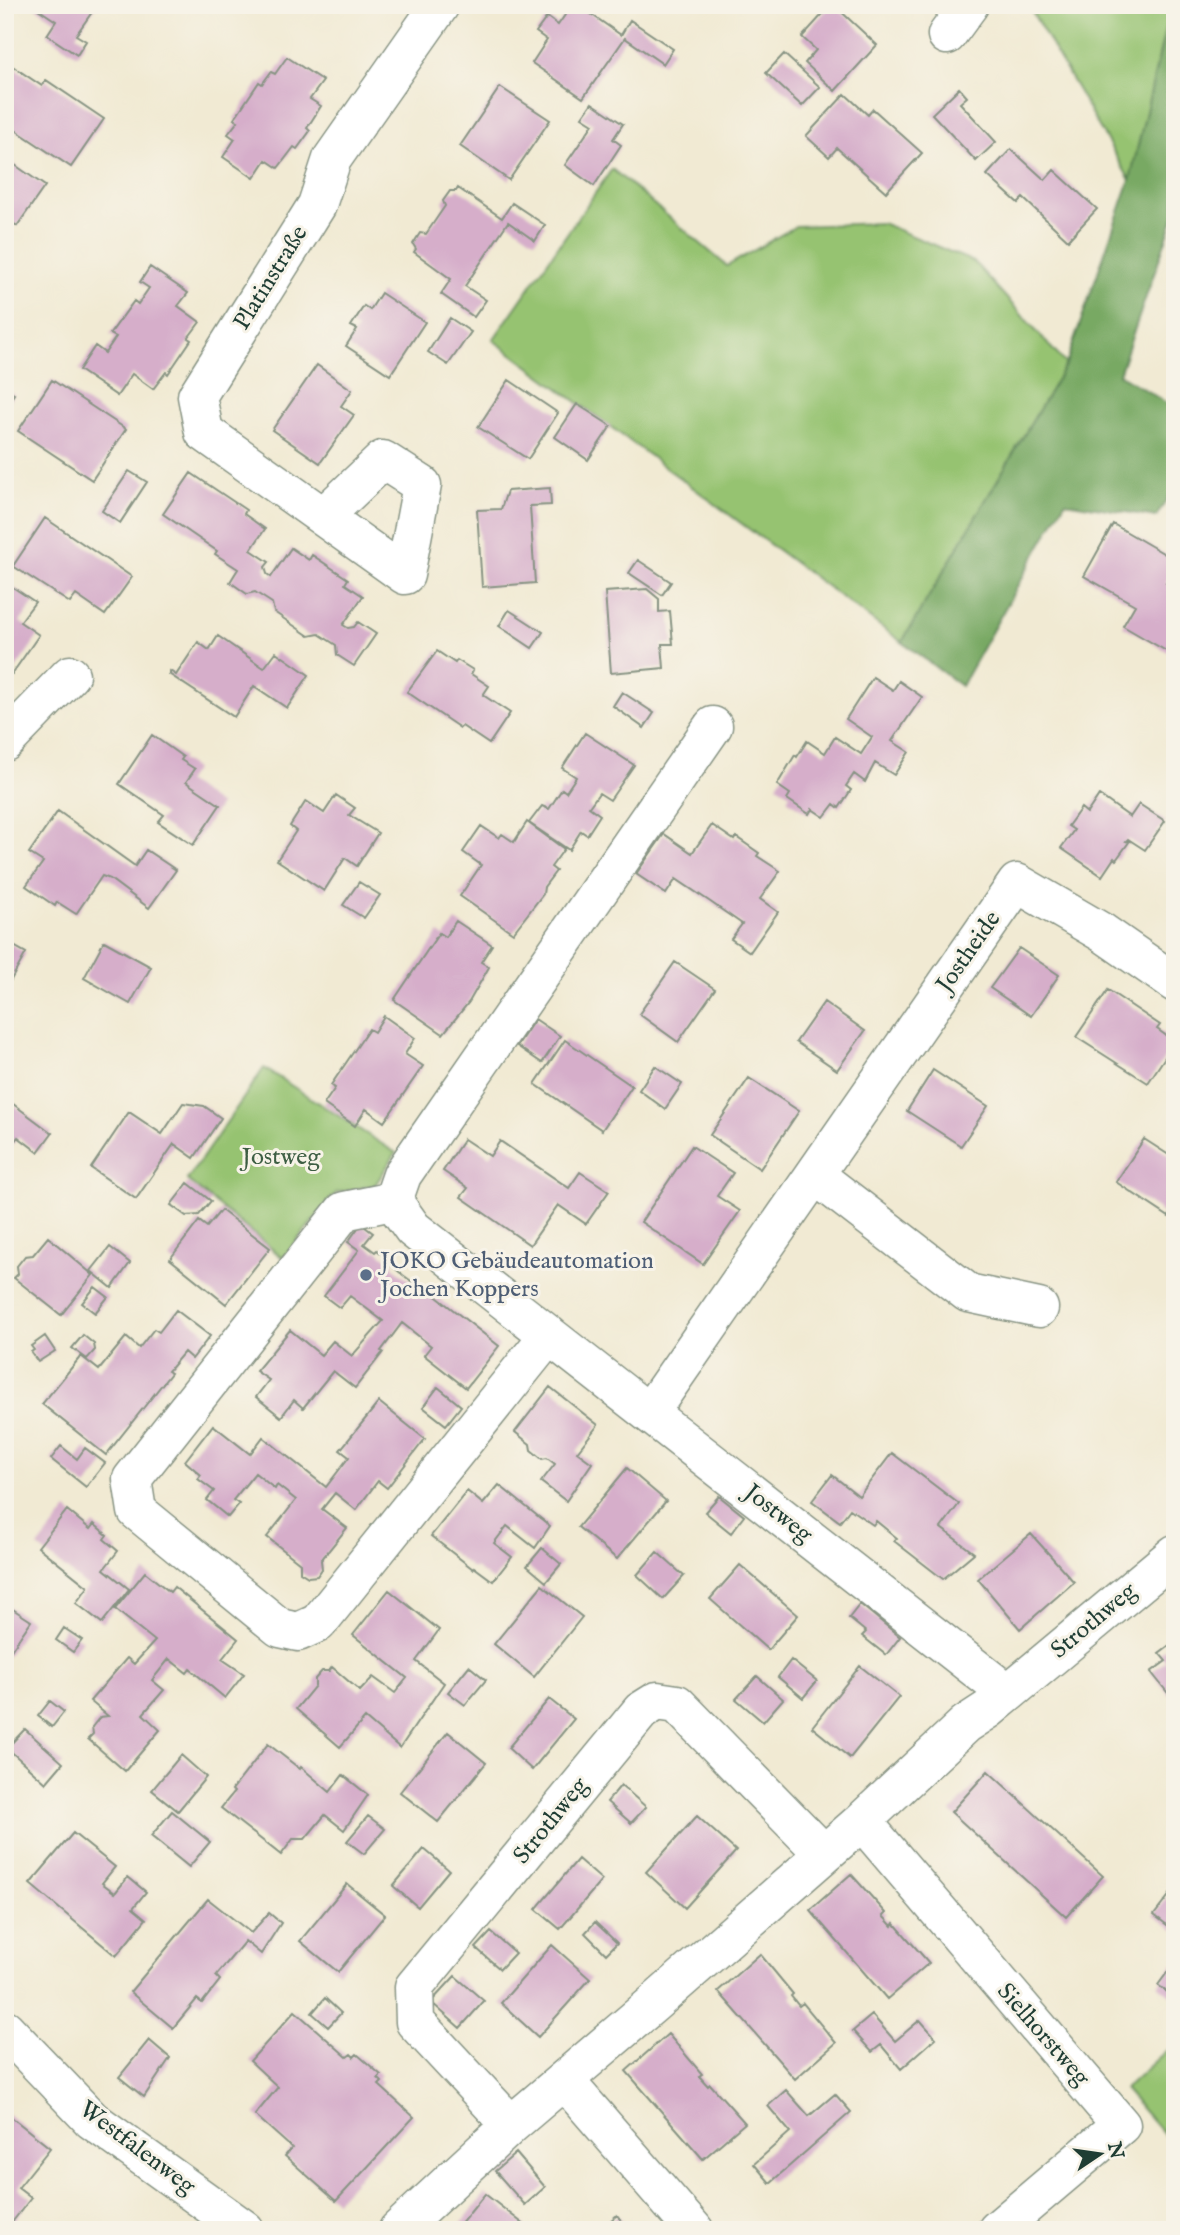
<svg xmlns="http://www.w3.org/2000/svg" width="1180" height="2235" viewBox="0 0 1180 2235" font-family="'IM FELL English',serif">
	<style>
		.green { fill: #96c371; stroke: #5a8052; stroke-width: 2 }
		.forest { fill: #78a963; stroke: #4c734c; stroke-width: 2 }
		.building { fill: #d6aeca }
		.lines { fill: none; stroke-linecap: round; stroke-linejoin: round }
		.minor-casing { stroke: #889484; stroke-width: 41 }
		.minor { stroke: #fff; stroke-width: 38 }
		.service-dot { fill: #5c6f8a; stroke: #f7f3e8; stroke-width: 2.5 }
		.labels { text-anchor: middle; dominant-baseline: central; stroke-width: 6; stroke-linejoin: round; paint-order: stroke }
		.street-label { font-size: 24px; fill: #1f3d34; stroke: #f7f3e8 }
		.park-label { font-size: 24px; fill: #3d5e43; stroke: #f7f3e8 }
		.service-label { font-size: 24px; fill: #4e5e75; stroke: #f7f3e8; text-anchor: start }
	</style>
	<rect width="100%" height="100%" fill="#f7f3e8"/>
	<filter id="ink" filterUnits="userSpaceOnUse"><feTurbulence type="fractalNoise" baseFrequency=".0143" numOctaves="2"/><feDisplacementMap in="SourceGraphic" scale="14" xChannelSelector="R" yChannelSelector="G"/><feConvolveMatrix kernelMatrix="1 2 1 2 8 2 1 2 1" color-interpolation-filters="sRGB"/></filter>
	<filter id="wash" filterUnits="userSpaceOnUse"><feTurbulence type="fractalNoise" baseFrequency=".00686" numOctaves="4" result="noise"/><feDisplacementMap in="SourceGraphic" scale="28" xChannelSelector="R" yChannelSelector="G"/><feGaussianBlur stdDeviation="1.57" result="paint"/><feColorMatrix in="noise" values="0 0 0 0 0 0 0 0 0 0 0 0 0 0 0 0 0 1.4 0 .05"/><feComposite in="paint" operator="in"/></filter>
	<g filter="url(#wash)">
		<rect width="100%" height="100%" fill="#f1ead3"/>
		<path class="green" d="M1028,5h143l-41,175z
			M612,169l115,97 69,-40 86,-3 92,39 92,102 -164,278 -409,-302z
			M264,1068l132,85 -21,32 -39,8 -53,65 -96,-78z
			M1167,2050l8,7v90l-51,-58z"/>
		<path class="forest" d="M1171,5h4v209l-56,160 56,34v79l-19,30 -91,-15 -104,184 -59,-44 164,-278 64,-184z"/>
		<g id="blocks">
			<path class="building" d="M32,5h65l-21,30 10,6 -9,14 -30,-20 9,-14z
				M572,5h6l43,30 9,-15 43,29 -10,15 -38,-26 -42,60 -51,-35 15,-23 -11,-8 11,-15 11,8z
				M831,5h3l43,40 -42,46 -30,-28 11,-13 -14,-13z
				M784,54l36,33 -18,19 -36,-33z
				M287,57l36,24 -13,18 11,7 -14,22 3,3 -13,18 -3,-2 -16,21 -12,-8 -12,18 -31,-21 12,-18 -7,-5 10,-13 -4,-2 25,-37 3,2 9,-12 4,2z
				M5,61l37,25 4,-6 58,39 -33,48 -66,-44z
				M500,87l50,33 -41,60 -49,-34z
				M959,88l8,9 -7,6 36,39 -20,19 -44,-47z
				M845,94l23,21 5,-6 49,44 -36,39 -49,-44 -8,9 -23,-21z
				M592,103l31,21 -10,15 8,6 -27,41 -29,-21 28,-41 -11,-7z
				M1011,149l34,31 9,-10 43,39 -29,31 -45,-42 -5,5 -31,-28z
				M5,158l40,28 -28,40 -12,-9z
				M458,188l44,30 10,-15 33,22 -10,16 -27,-19 -43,64 21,14 -12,17 -33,-23 10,-15 -37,-27 2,-3 -3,-5 7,-11 6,1 19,-28 -2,-5 7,-10h6z
				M150,267l38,26 -10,13 22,16 -12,16 3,2 -23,34 -2,-2 -13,17 -21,-15 -15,22 -38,-26 16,-24 10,7 11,-16 -6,-3 24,-33 4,3 11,-16 -9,-6z
				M381,293l44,29 -35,53 -44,-29 11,-17 -6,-3 13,-20 6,4z
				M450,318l21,14 -23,33 -20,-13z
				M317,365l35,25 -11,16 13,9 -34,48 -48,-33z
				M52,380l74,49 -34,51 -74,-49z
				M509,380l49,33 -30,46 -50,-32z
				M5,389l9,5 -9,13z
				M577,404l34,22 -23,34 -33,-23z
				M129,471l18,11 -27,41 -18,-12z
				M191,473l55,37 -2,4 21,15 -14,21 18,12 -4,5 2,7 4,3 20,-29 18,12 3,-5 36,24 -3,5 18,12 -20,29 5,3 6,-1 4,-5 18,12 -22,32 -17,-11 -1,-10 -17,-11 -10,2 -35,-24 -2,-9 -17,-11 -8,2 -17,-12 8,-13 -23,-15 2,-3 -54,-37z
				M550,488l1,17 -21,1 5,77 -53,4 -5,-77 24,-1 6,-18z
				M45,518l87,59 -27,38 -29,-20 -6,8 -57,-37z
				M1113,524l62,36v7l-9,16 9,5v68l-52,-30 12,-21 -51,-29z
				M638,560l33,22 -9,13 -33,-22z
				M5,582l30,20 -15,20 19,13 -27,39 -7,-4z
				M647,589l12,10v13l11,-1 3,33h-11l2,24 -53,5 -6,-81z
				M509,610l34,22 -11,16 -33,-22z
				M218,636l46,32 12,-16 33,23 -22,33 -33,-22 -20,31 -65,-43 1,-3 6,4 22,-33 11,8z
				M437,651l18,12 2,-3 16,10 -2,4 18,12 -6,9 27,18 -21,31 -27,-18 -2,2 -53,-36z
				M873,677l20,13 6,-9 23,16 -30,44 17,11 -15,23 -19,-12 -10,19 -11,-8 -8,12 5,4 -12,18 -5,-4 -10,13 -12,-8 -3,5 -22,-15 3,-5 -13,-9 18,-30 2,2 10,-16 18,12 10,-16 26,17 11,-17 -26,-18z
				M622,692l32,21 -10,15 -31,-22z
				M585,733l49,32 -24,35 -11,-7 -10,14 11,8 -13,20 -6,-4 -12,19 -40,-27 13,-17 7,3 13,-20 4,3 10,-15 -14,-9z
				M152,735l31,22 -2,3 14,9 -9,13 34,23 -27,40 -35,-23 6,-7 -45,-31z
				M336,795l19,13 -6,7 29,18 -21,33 -12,-8 -21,33 -47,-31 19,-29 -6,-5 16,-25 18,12z
				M1099,795l31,22 9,-13 26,17 -20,29 -17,-11 -2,2 3,1 -13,18 -2,-2 -12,18 -41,-28 13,-18 -6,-4 13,-18 6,5z
				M58,811l77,55 11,-16 30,20 -27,38 -39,-29 -8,-3 -26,38 -19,-12 -2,4 -29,-20 17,-24 -14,-9z
				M527,822l37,27 -13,18 5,4 -12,16 -1,7 -30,39 -53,-37 21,-31 -18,-13 18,-26 18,12 3,-4 12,8z
				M712,825l22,15 2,-3 23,16 -2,3 23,15 -20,28 18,13 -28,40 -19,-13 11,-15 -33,-23 -33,-22 -10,15 -30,-20 28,-40 28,19z
				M359,882l21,13 -16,23 -21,-13z
				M456,921l36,24 -11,17 8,5 -20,35 -26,32 -49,-34 45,-67 6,4z
				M5,941l21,12 -19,34 -2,-1z
				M104,941l47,26 -21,37 -46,-26z
				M1019,948l40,27 -28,41 -41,-28z
				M675,962l40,27 -37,53 -39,-28z
				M1108,990l52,35 -3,4 18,13 -27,41 -72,-46z
				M824,1002l41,29 -28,39 -41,-28z
				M384,1016l31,22 -10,16 18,12 -39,56 -18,-13 -11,17 -31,-22 11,-16 -4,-3 38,-56 5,3z
				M535,1019l25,17 -18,27 -25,-17z
				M565,1040l67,46 -30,44 -67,-46z
				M655,1066l27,18 -17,25 -26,-19z
				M933,1070l55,36 -27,40 -54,-35z
				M749,1078l50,33 -39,58 -50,-34z
				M5,1098l47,35 -14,19 -20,-15 -13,17z
				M183,1103l21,3 17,12 -27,40 -20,-14 -38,55 -45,-31 38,-56 33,22z
				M464,1139l26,17 10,-15 69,47 11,-16 29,19 -23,33 -28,-19 -28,40 -69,-48 7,-9 -25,-17z
				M1144,1139l31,20v48l-6,10 -53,-35z
				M692,1146l41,27 -16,23 23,15 -37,53 -62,-42z
				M188,1183l23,18 -12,14 -13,1 -15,-11z
				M221,1210l49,38 -44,56 -56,-45 29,-38 8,6z
				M361,1224l12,9 -9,11 11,8 2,-2 17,14 -2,2 11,9 23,17 2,-2 71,56 -33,42 -42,-33 7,-9 -29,-23 -21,28 2,1 -28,36 -22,-17 -30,37 -9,-8 -13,17 -25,-20 13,-17 -13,-9 34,-41 31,25 12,-14 19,15 31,-35 -33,-25 -10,12 -16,-12 35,-46 -11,-8z
				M48,1237l45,38 -32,40 -47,-37 4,-4 -1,-8 8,-10 8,-1z
				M110,1247l20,16 -18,25 -21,-17z
				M95,1287l13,10 -13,16 -13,-10z
				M176,1310l34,26 -18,23 -8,-7 -16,19 3,2 -65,82 -64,-51 39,-48 18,14 27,-33 13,11 15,-19 5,3z
				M83,1335l11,9 1,6 -8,9 -15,-11z
				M45,1336l10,15 -17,11 -7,-10 3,-2 -3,-4z
				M438,1387l23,19 -15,19 -23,-18z
				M550,1387l48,38 -21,27 15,11 -26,38 -25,-19 14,-18 -8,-6 -5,1 -11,-9 -1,-6 -15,-12z
				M379,1402l46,37 -38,49 -9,-7 -22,29 -21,-17 -13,16 25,19 -26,32 1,9 -5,7 -9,1 -8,-5v-9l-33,-26 29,-37 -19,-15 -2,4 -20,-16 -22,27 6,4 -11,13 -21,-17 7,-9 -16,-12 3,-4 -16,-14 28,-36 37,29 13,-17 63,50 23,-30 -9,-7z
				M61,1446l16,13 8,-11 20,15 -19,24 -35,-28z
				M892,1453l67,51 -18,24 33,25 -31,26 -49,-38 3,-3 -21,-17 -3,4 -23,-16 -10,13 -28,-21 20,-26 27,21z
				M627,1468l39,33 -49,58 -39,-32z
				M499,1485l51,41 -15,22 -28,-22 -13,17 18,14 -19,24 -19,-14 -1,2 -42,-33 36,-45 16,13z
				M719,1496l25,20 -13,17 -26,-21z
				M67,1510l23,19 4,-5 13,11 -3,4 14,12 -14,18 25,20 -27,34 -26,-20 12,-16 -50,-40z
				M1031,1534l43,48 -54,47 -42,-50z
				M542,1548l19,16 -15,18 -19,-16z
				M657,1552l27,24 -21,23 -26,-24z
				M740,1565l58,50 -30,35 -58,-51z
				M145,1572l25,20 4,-5 64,52 -16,20 22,15 -19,24 -35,-29 -3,4 -18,-14 -17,21 12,10 -21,24 17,16 -35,41 -37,-32 5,-5 -1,-7 8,-10 8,-1 -18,-15 37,-43 7,6 21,-23 -40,-32z
				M542,1585l40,32 -48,60 -40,-33z
				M389,1590l50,40 -23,31 28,22 -44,65 -35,-30 -25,29 -44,-38 19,-23v-7l7,-8h7l3,-4 28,24 13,-14 22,16 12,-15 -54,-43z
				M5,1604l26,17 -26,38z
				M860,1604l40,33 -14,18 -24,-19 4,-4 -17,-14z
				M64,1628l18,12 -9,12 -17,-12z
				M1175,1641v61l-24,-30 15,-11 -7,-8z
				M791,1660l26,21 -14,17 -25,-21z
				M469,1666l17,14 -21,25 -17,-13z
				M860,1666l39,31 -49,61 -38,-31z
				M757,1676l26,23 -20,23 -27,-23z
				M549,1699l25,20 -42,51 -24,-22z
				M50,1701l14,11 -12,15 -14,-11z
				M25,1729l38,34 -17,20 -39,-35z
				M448,1732l38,31 -48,59 -38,-30z
				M268,1744l32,25 1,-2 29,25 13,-17 25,20 -24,35 -19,-15 -20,24h-12l-12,16 -60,-47 13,-16 -2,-2z
				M181,1755l25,22 -28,34 -26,-21z
				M988,1771l115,105 -37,41 -115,-105z
				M621,1785l25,22 -15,16 -24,-21z
				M172,1811l38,31 -21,25 -38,-31z
				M368,1816l17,13 -21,25 -17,-13z
				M697,1816l39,35 -51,57 -39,-36z
				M73,1833l42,34 -13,16 13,10 13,-16 18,15 -13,16 13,11 -30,37 -86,-72z
				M424,1849l25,21 -31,37 -25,-21z
				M578,1859l24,21 -42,49 -24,-20z
				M851,1874l35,39 -3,3 9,10 2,-3 35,40 -42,36 -77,-89z
				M347,1884l38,31 -47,57 -38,-31z
				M1175,1888v43l-21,-16z
				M208,1899l43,34 18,-20 12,10 -20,31 -16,-13 -29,35 4,4 -18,23 -5,-4 -24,29 -43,-36z
				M595,1922l22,21 -11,11 -21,-21z
				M491,1932l24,21 -15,16 -24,-21z
				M552,1945l38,34 -52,58 -37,-34z
				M760,1954l33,40 -2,2 8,10 4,-3 33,40 -41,36 -77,-88z
				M1175,1962v31l-3,3 -14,-11z
				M455,1976l29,25 -24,27 -29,-26z
				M325,1998l16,15 -13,14 -16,-14z
				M295,2011l52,46 4,-3 3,3 3,-3 24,21 -3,3 4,4 -3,3 35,32 -78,84 -51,-45 7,-8 -37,-33 23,-28 -28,-26z
				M872,2015l23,26 25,-21 16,18 -35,31 -20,-24 -9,7 -19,-21z
				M668,2034l34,40 -3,2 9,10 2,-2 35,39 -42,36 -77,-88z
				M149,2040l21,18 -26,39 -25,-20z
				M786,2090l23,26 26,-22 16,18 -81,71 -16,-19 36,-32 -22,-26z
				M5,2112l45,36 -32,40 13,10 -25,32z
				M516,2153l29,34 -20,18 -30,-34z
				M485,2194l41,32 -2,4h-68z
				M617,2215l12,15h-29z"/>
		</g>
	</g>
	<g filter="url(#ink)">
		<use href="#blocks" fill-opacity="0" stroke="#889484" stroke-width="2"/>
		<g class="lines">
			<defs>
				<path id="minor" d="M947,35l22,-30
					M324,516l59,-56 39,25 -17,90 -201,-143 -7,-36 120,-191 15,-46 108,-154
					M5,742l65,-67
					M815,1175l153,118 71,15
					M393,1201l20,28 594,464
					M549,1335l-231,288 -20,9 -18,-4 -143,-117 -5,-32 212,-268 49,-10 9,-26 311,-449
					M649,1413l368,-530 86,50 72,50
					M862,1821l259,304 -124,105
					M5,2029l87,91 153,110
					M564,2080l130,150
					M511,2125l-96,-103 -1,-35 227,-276 16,-10 20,3 147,150
					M398,2230l113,-105 142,-121 209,-183 104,-97 23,-15 186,-155"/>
			</defs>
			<use href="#minor" class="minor-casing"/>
			<use href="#minor" class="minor"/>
		</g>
	</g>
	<circle class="service-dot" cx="366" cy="1275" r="7"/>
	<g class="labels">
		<g class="street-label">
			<text transform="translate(271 278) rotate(-58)">Platinstraße</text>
			<text transform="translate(969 952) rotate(-55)">Jostheide</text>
			<text transform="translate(778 1514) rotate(38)">Jostweg</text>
			<text transform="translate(1094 1621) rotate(-40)">Strothweg</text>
			<text transform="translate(551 1821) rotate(-51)">Strothweg</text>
			<text transform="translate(1043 2035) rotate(49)">Sielhorstweg</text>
			<text transform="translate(137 2148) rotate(37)">Westfalenweg</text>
		</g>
		<g class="park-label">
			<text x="281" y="1157">Jostweg</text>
		</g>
		<g class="service-label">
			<text x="380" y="1261">JOKO Gebäudeautomation<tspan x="380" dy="28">Jochen Koppers</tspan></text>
		</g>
	</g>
	<rect width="1180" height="2235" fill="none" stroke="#f7f3e8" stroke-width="28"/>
	<g transform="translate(1100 2154) rotate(77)" stroke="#f7f3e8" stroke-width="5" paint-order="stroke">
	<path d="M0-5L12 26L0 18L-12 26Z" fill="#1f3d34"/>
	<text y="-10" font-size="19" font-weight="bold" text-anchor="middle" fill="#1f3d34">N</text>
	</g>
</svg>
